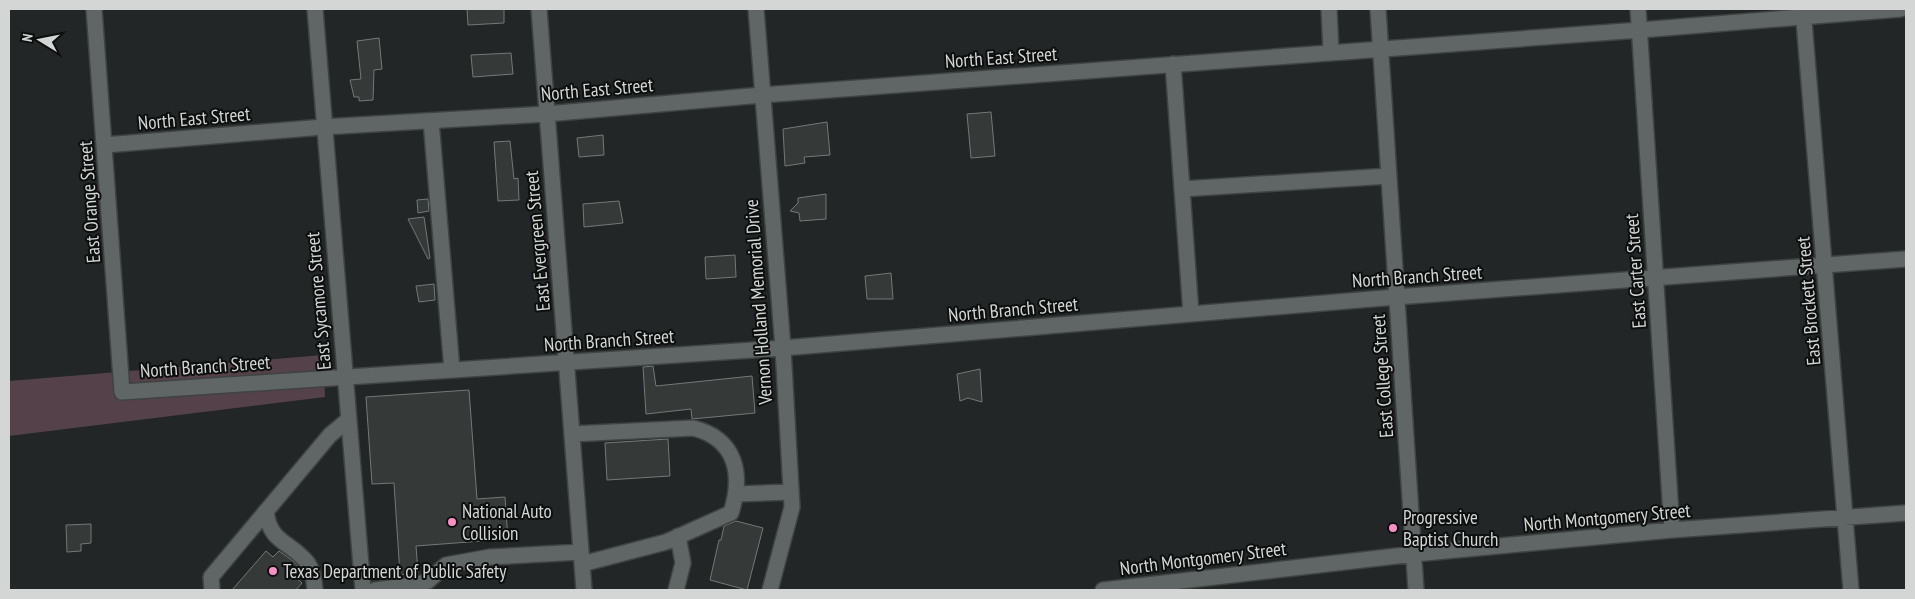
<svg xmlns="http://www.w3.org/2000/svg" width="1915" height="599" viewBox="0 0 1915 599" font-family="'PT Sans Narrow',sans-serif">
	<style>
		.green { fill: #544149 }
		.building { fill: #353a39; stroke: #737878 }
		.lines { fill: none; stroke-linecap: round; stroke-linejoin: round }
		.minor-casing { stroke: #3f4342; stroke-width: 18 }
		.minor { stroke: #606565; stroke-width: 15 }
		.poi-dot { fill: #fb8fc5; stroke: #0d0f0f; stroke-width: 2 }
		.labels { text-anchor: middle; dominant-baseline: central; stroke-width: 4; stroke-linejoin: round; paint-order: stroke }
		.street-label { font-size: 19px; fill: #d3d6d5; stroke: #0d0f0f }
		.poi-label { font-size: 19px; fill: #d3d6d5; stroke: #0d0f0f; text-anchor: start }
	</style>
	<rect width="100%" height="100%" fill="#222626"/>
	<path class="green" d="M323,355l2,42 -316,39v-55z"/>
	<path class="building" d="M467,9h37v14l-36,2z
		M379,38l3,31 -8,1 -1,30 -14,1v-4h-5l-4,-17 11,-1 -4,-38z
		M511,53l2,21 -40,3 -2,-22z
		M991,112l4,44 -24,2 -4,-44z
		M827,122l3,33 -26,2 1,6 -20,3 -2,-37z
		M603,135l1,20 -25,2 -2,-19z
		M510,141l4,38 4,-1 1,22 -21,1 -4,-59z
		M826,194v25l-26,2 -1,-8 -9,-2 8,-8v-5z
		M428,199l1,12 -11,2 -1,-13z
		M619,201l4,22 -39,4 -1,-23z
		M424,217l6,41 -2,1 -20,-40z
		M735,255l1,22 -30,2 -1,-22z
		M891,273l2,26h-26l-2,-23z
		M434,284l1,16 -16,2 -3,-16z
		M653,366l3,20 96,-10 3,37 -63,6 -1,-10 -45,5 -3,-47z
		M980,369l2,33 -14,-4 -8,3 -3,-27z
		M469,390l8,109 28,-2 3,42 -92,7 2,27 -18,2 -6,-92 -22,1 -6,-87z
		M668,439l2,37 -63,4 -2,-37z
		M736,521l27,7 -16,62 -37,-10 9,-40h2l3,-14z
		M91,524v19l-10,1v7l-14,1 -1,-27z
		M266,551l7,6 6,-6 14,10 7,8 -6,7 8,7 -6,7h-64z"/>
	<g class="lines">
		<defs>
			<path id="minor" d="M94,9l28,383 661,-44 613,-51 510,-38
				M315,9l48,581
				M539,9l45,581
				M756,9l27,339 9,159 -22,83
				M1329,9l2,43
				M1378,9l38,581
				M1638,9l34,521
				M1803,9l48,581
				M1173,64l18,250
				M431,121l21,249
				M105,145l218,-18 223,-13 216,-19 878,-65 261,-21
				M1182,189l207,-13
				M572,434l121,-6c44,11 50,47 38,85l-65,29 -84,22
				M737,494l54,-2
				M266,511c4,32 22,29 40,50 7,8 8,19 9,29
				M212,590l-1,-13 119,-142 18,-15
				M375,590l40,-5 13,-4 18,-16 44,-8 91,-5
				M676,590l7,-27 -5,-27
				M1103,590l311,-36 258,-24 234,-17"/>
		</defs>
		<use href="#minor" class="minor-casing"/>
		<use href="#minor" class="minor"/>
	</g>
	<g class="poi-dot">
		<circle cx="452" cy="522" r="5"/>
		<circle cx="1393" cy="528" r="5"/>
		<circle cx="273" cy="571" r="5"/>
	</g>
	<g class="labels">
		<g class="street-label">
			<text transform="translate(1001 57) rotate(-4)">North East Street</text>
			<text transform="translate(597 89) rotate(-5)">North East Street</text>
			<text transform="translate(194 118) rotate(-5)">North East Street</text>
			<text transform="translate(89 202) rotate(-94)">East Orange Street</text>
			<text transform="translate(537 241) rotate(-95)">East Evergreen Street</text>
			<text transform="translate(1635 271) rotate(-94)">East Carter Street</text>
			<text transform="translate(1417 276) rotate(-4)">North Branch Street</text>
			<text transform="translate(318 301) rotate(-95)">East Sycamore Street</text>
			<text transform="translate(1808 301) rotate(-95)">East Brockett Street</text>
			<text transform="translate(758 302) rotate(-94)">Vernon Holland Memorial Drive</text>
			<text transform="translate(1013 309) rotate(-5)">North Branch Street</text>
			<text transform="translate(609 340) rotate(-4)">North Branch Street</text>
			<text transform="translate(205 366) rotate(-4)">North Branch Street</text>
			<text transform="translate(1382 376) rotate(-94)">East College Street</text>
			<text transform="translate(1607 517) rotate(-5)">North Montgomery Street</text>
			<text transform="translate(1203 558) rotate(-7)">North Montgomery Street</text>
		</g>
		<g class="poi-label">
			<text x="462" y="511">National Auto<tspan x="462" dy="22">Collision</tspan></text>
			<text x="1403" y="517">Progressive<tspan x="1403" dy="22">Baptist Church</tspan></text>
			<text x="283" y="571">Texas Department of Public Safety</text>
		</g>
	</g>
	<rect width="1915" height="599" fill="none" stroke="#d3d6d5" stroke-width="20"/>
	<g transform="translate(40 40) rotate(280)" stroke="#0d0f0f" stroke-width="4" paint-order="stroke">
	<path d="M0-4L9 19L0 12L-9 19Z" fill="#d3d6d5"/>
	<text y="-8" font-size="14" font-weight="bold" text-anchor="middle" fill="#d3d6d5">N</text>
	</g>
</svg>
